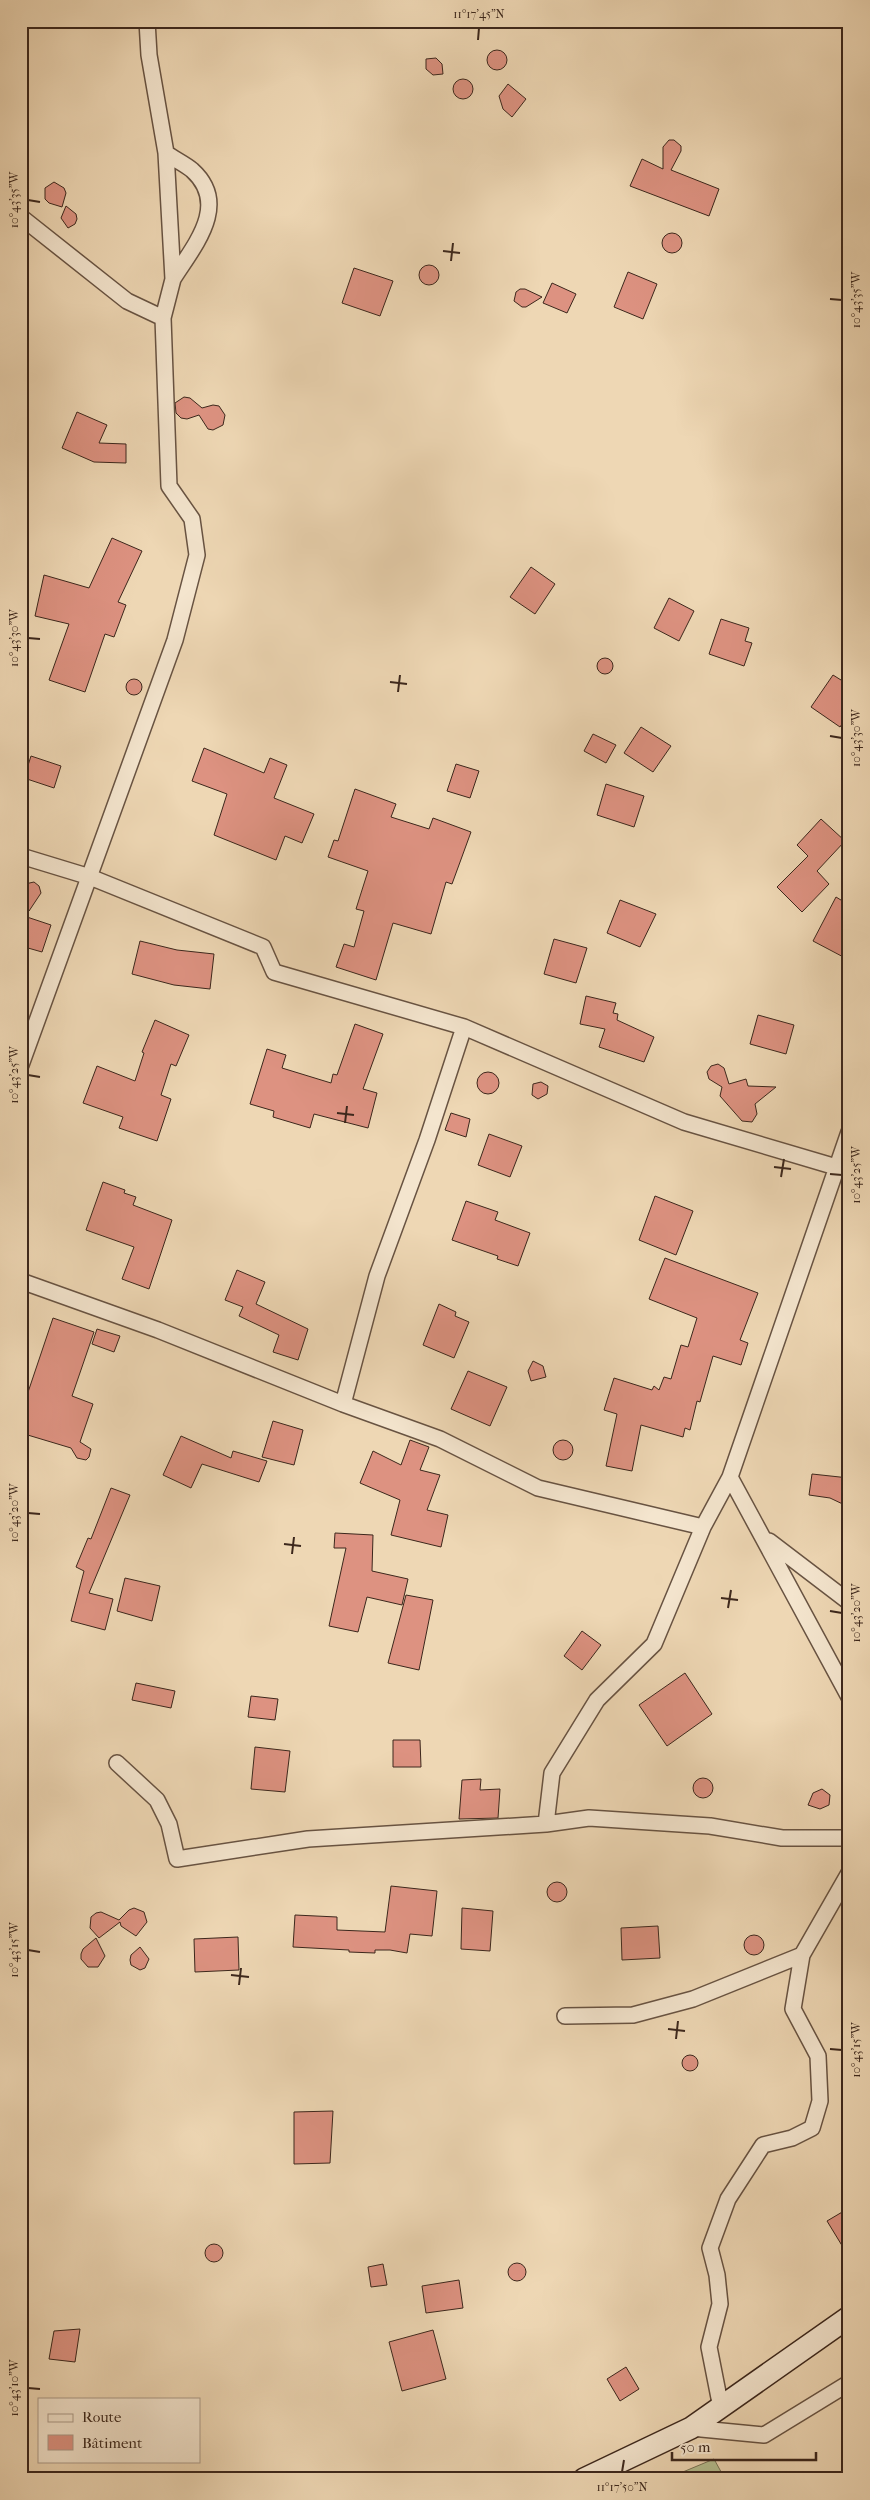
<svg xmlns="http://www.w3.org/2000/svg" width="870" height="2500" viewBox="0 0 870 2500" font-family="'IM FELL French Canon',serif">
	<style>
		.green { fill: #b5bf90; stroke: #787356 }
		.building { fill: #dd9281; stroke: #3c271c }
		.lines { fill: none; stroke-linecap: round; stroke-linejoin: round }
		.street-casing { stroke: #685342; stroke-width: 18 }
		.secondary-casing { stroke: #3c271c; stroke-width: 24 }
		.street { stroke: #f4e5ce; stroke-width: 15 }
		.secondary { stroke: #f4e5ce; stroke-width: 21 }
		.ticks { fill: none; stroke: #3c271c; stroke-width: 2 }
		.neatline { fill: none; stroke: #3c271c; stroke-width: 2 }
		.ticks-label { font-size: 12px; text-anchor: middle; fill: #3c271c }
	</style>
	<rect width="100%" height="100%" fill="#eed7b4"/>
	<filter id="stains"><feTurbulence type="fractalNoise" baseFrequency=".004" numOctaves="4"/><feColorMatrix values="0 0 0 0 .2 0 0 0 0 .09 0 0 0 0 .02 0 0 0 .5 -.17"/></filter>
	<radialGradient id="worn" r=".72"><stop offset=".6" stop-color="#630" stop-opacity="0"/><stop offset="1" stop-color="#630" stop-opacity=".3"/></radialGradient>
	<path class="green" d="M714,2459l11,20h-59z"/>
	<path class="building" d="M487 60a10 10 0 1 1 20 0a10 10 0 1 1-20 0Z
		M436,58l6,6 1,10 -10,1 -7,-6v-10z
		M453 89a10 10 0 1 1 20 0a10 10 0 1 1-20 0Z
		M508,84l18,15 -14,18 -9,-8 -4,-13z
		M669,140h5l7,6v5l-10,19 48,19 -10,27 -79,-30 12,-27 21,10v-22z
		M54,182l10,6 2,5 -4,14 -13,-4 -4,-4v-11z
		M66,206l10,8 1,5 -2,5 -7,4 -7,-10z
		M662 243a10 10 0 1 1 20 0a10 10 0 1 1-20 0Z
		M419 275a10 10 0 1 1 20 0a10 10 0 1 1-20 0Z
		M354,268l39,13 -13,35 -38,-13z
		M628,272l29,12 -14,35 -29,-12z
		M552,283l24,11 -9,19 -24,-10z
		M520,289h5l17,8 -16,10h-4l-8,-6 2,-9z
		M184,397l6,1 12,10 11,-3 6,1 6,9 -2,10 -10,5 -5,-1 -9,-14 -12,4 -6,-1 -5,-5 -1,-10z
		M77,412l30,13 -8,18 27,1v19l-32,-1 -32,-14z
		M112,538l30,13 -24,51 8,3 -12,32 -9,-3 -20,58 -36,-12 20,-56 -34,-8 9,-41 45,13z
		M531,567l24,17 -20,30 -25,-17z
		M669,598l25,13 -15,30 -25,-13z
		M721,619l28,9 -4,13 7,2 -8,23 -35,-12z
		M597 666a8 8 0 1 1 16 0a8 8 0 1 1-16 0Z
		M833,675l16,10v29l-9,13 -29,-20z
		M126 687a8 8 0 1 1 16 0a8 8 0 1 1-16 0Z
		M641,727l30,19 -18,26 -29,-19z
		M593,734l23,11 -10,18 -22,-12z
		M204,748l60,25 6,-15 17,7 -13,33 40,16 -12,29 -17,-7 -9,24 -62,-25 13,-41 -35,-13z
		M31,756l30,10 -7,22 -30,-10z
		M456,764l23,7 -9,27 -23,-7z
		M606,784l38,12 -10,31 -37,-12z
		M355,789l41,15 -5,13 38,12 4,-11 38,14 -19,52 -6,-2 -15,52 -38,-11 -17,57 -40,-13 8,-23 10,3 10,-36 -8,-2 12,-38 -40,-14 6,-17 4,1z
		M821,819l24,22 -28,30 12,13 -27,28 -25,-25 31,-31 -11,-11z
		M34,882l5,4 2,7 -12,18 -7,-20 3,-7z
		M836,897l13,8v55l-36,-19z
		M620,900l36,14 -16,33 -33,-14z
		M24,916l27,9 -9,27 -21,-6v-21z
		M554,939l33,9 -11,35 -32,-9z
		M140,941l37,9 37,4 -4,35 -36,-4 -42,-11z
		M586,996l30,7 -3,10 5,1 -1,6 37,17 -10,25 -45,-15 6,-18 -25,-5z
		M758,1015l36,10 -8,29 -36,-10z
		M155,1020l34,15 -13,31 -5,-2 -10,31 10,4 -14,42 -38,-13 4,-11 -40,-14 14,-37 38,15 9,-28 -2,-1z
		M355,1024l28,10 -20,55 14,4 -9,35 -54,-14 -4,14 -37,-11 1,-6 -24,-7 17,-55 19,6 -4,13 49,15 2,-9 4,1z
		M718,1064l6,4 5,16 17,-5 2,7 28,1 -21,17 2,10 -5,8 -10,-1 -22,-25 2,-9 -13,-8 -2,-7 4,-6z
		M477 1083a11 11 0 1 1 22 0a11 11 0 1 1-22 0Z
		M541,1082l7,4 -1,8 -9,5 -6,-4 1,-11z
		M451,1113l19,6 -4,18 -21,-7z
		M489,1134l33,12 -12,31 -32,-12z
		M103,1182l22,8 -1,3 12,4 -3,8 39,15 -23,69 -27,-10 12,-32 -48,-17z
		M655,1196l38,15 -17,44 -37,-15z
		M466,1201l32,11 -3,8 35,13 -12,33 -21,-7 1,-3 -46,-16z
		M665,1258l93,35 -18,47 8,3 -7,22 -28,-9 -13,46 -3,-1 -7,29 -5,-2 -2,9 -42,-12 -9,46 -26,-5 11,-52 -13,-4 10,-32 38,12 2,-4 5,4 5,-13 7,2 10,-34 7,2 9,-29 -48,-19z
		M237,1270l28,12 -9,22 52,25 -10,31 -25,-8 6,-17 -40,-19 4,-9 -18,-7z
		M439,1304l17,8 -1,4 14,6 -15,36 -31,-13z
		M53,1318l41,14 -22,64 21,8 -13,38 11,7 -2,8 -3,3 -9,-2 -6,-10 -50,-15v-20z
		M97,1329l23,7 -6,16 -22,-8z
		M533,1361l10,5 3,11 -15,4 -3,-10z
		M468,1371l39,16 -17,39 -39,-17z
		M273,1421l30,9 -9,35 -32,-8z
		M181,1436l50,22 2,-7 34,10 -8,21 -57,-18 -11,24 -28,-13z
		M410,1440l19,7 -9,23 20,5 -13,35 21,5 -7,32 -50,-12 9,-35 -40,-17 13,-32 28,14z
		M553 1450a10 10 0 1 1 20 0a10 10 0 1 1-20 0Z
		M812,1474l37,4v29l-19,-9 -21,-3z
		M111,1488l19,7 -41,98 24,6 -8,31 -34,-9 13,-50 -8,-4 12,-29 3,1z
		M335,1533l38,2 -1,36 36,8 -6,26 -35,-8 -9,35 -29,-6 17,-78h-12z
		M125,1578l35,8 -8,35 -35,-10z
		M406,1595l27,5 -14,70 -31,-7z
		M582,1631l19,14 -19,25 -18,-14z
		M685,1673l27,41 -45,32 -28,-41z
		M136,1683l39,8 -4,17 -39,-8z
		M251,1696l27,3 -3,21 -27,-3z
		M393,1740h27l1,27h-28z
		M255,1747l35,4 -5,41 -34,-3z
		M693 1788a10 10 0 1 1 20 0a10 10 0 1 1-20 0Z
		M481,1779l-1,11 20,-1 -2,29 -39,1 3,-39z
		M822,1789l8,6 -1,10 -9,4 -12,-4 5,-12z
		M547 1892a10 10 0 1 1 20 0a10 10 0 1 1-20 0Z
		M391,1886l46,5 -5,45 -22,-2 -3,19 -17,-3h-15v3l-26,-1v-2l-56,-3 2,-32 42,2v13l48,2z
		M134,1908l10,4 3,10 -11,14 -15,-10 -1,-4 -21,16 -9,-10 1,-11 5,-4 5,-1 18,8 10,-10z
		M462,1908l31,3 -3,40 -29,-2z
		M658,1926l2,32 -38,2 -1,-32z
		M744 1945a10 10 0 1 1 20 0a10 10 0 1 1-20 0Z
		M238,1937l1,33 -44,2 -1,-33z
		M96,1938l9,18 -7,11h-10l-7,-8v-5l2,-5z
		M140,1947l9,12 -4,9 -5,2 -9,-5 -1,-5 1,-5z
		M682 2063a8 8 0 1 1 16 0a8 8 0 1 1-16 0Z
		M333,2111l-3,52 -36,1v-52z
		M849,2208v49l-22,-36z
		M205 2253a9 9 0 1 1 18 0a9 9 0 1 1-18 0Z
		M508 2272a9 9 0 1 1 18 0a9 9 0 1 1-18 0Z
		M383,2264l4,21 -16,2 -3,-20z
		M459,2280l4,28 -37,5 -4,-27z
		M80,2329l-5,33 -26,-3 5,-28z
		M433,2330l13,49 -44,12 -13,-49z
		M626,2367l13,22 -19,12 -13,-22z"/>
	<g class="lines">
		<defs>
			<path id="street" d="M166,153c8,6 19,11 26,17 39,35 1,77 -19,109
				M21,217l106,84 36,17
				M21,856l69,21 173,70 11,25 190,55 220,95 152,45
				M21,1065l154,-425 22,-85 -5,-36 -23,-33 -6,-168 10,-39 -7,-126 -17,-98 -2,-34
				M849,1132l-119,345 119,220
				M21,1281l137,49 185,74 97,35 98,49 165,39
				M343,1404l34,-128 50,-136 37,-113
				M769,1541l80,61
				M117,1763l40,37 12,24 8,35 131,-20 238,-15 43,-6 121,8 72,12h67
				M546,1824l6,-51 45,-73 57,-56 49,-117 27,-50
				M802,1955l47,-82
				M565,2016l68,-1 60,-16 109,-44 -9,54 25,47 2,45 -8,27 -20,10 -29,7 -35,54 -18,49 7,27 3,29 -11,43 12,61
				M691,2428l73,7 85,-52"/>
			<path id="secondary" d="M584,2479l107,-51 158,-111"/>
		</defs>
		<use href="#street" class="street-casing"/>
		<use href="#secondary" class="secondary-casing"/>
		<use href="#street" class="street"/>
		<use href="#secondary" class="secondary"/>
	</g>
	<path class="ticks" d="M478,40l1,-12M28,200l12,2M443,251l17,2M451,261l2,-18M830,299l12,1M28,638l12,1M390,682l17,2M398,692l2,-17M830,736l12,2M28,1075l12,2M337,1113l17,2M345,1123l2,-17M774,1167l17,2M830,1174l12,1M781,1177l3,-18M28,1513l12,1M284,1544l17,2M292,1554l2,-17M721,1598l17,2M728,1608l3,-18M830,1611l12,2M28,1950l12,2M231,1975l18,2M239,1985l2,-17M668,2029l17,2M676,2039l2,-18M830,2049l12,1M28,2388l12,1M622,2472l2,-12"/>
	<rect width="870" height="2500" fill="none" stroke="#eed7b4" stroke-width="55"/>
	<rect x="38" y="2398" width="162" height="65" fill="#f4e5ce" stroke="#aa9987"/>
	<rect x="48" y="2414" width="25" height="8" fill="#f4e5ce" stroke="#aa9987"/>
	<text x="82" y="2422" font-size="15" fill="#3c271c">Route</text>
	<rect x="48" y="2435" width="25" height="15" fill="#dd9281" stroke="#aa9987"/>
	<text x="82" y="2448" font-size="15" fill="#3c271c">Bâtiment</text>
	<path d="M672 2452v8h144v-8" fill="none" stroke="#3c271c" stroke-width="2.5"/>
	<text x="680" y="2452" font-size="15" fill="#3c271c" stroke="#f4e5ce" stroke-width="4" paint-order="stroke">50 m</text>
	<rect x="28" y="28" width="814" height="2444" class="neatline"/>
	<g class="ticks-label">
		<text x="479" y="18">11°17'45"N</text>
		<text transform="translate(14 200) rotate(-90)" y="4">10°43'35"W</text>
		<text transform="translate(856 300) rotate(-90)" y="4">10°43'35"W</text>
		<text transform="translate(14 638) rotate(-90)" y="4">10°43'30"W</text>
		<text transform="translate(856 738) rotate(-90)" y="4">10°43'30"W</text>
		<text transform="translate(14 1075) rotate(-90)" y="4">10°43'25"W</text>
		<text transform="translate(856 1175) rotate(-90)" y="4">10°43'25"W</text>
		<text transform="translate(14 1513) rotate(-90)" y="4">10°43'20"W</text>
		<text transform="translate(856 1613) rotate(-90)" y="4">10°43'20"W</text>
		<text transform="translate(14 1950) rotate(-90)" y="4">10°43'15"W</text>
		<text transform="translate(856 2050) rotate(-90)" y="4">10°43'15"W</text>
		<text transform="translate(14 2388) rotate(-90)" y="4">10°43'10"W</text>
		<text x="622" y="2491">11°17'50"N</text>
	</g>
	<rect width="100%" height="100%" filter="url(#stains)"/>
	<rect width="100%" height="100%" fill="url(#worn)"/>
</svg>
